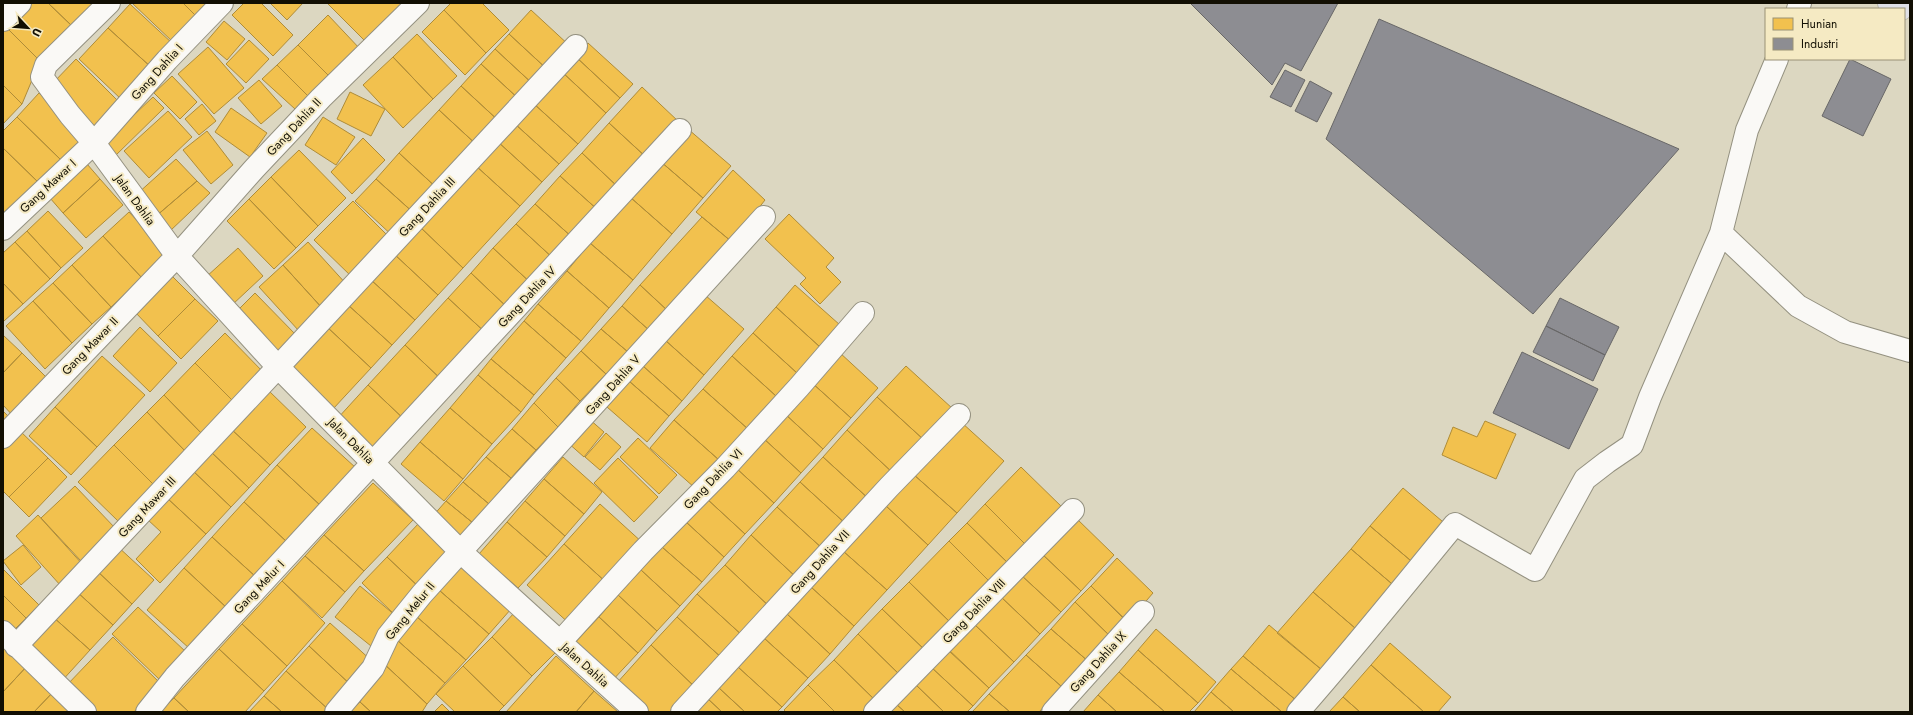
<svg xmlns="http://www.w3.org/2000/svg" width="1913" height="715" viewBox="0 0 1913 715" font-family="Jost,sans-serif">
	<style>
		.homes { fill: #f2c14e; stroke: #af8c38 }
		.industry { fill: #8d8d92; stroke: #686767 }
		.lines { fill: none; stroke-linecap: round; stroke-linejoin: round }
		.minor-casing { stroke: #949180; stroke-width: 24 }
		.highway-casing { stroke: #bab8ad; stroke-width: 24 }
		.minor { stroke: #faf9f6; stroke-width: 22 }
		.highway { stroke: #dfe0e7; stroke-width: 22 }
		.labels { text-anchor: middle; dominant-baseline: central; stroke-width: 4; stroke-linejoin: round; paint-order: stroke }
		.street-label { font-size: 12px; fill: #120f03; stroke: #f5eac3 }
	</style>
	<rect width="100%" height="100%" fill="#dcd7c1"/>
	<path class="homes" d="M28,3h20l24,23 -32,35 -35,-35z
		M48,3h49l-25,23z
		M132,3h51l15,15 -24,25z
		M183,3h29l-14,15z
		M244,3h17l32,32 -20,21 -41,-41z
		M270,3h33l-16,17z
		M327,3h83l-42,41z
		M451,3h31l27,27 -23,23 -42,-43z
		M130,4l43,40 -21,24 -44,-40z
		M444,10l42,43 -21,22 -43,-43z
		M531,10l40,37 -22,24 -40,-37z
		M328,15l33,35 -30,28 -33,-33z
		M224,21l21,18 -18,21 -21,-18z
		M5,26l35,35 -18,43 -19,-19v-56z
		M108,28l44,40 -30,32 -43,-41z
		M417,34l40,42 -24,23 -40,-42z
		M509,34l40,37 -14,15 -40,-37z
		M249,40l20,19 -23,24 -20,-19z
		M588,43l45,41 -13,14 -45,-42z
		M298,45l33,33 -21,20 -33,-33z
		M208,47l36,41 -30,26 -36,-40z
		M495,49l40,37 -14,15 -40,-37z
		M575,56l45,42 -14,15 -45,-42z
		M393,57l40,42 -30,29 -40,-43z
		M76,59l44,44 -29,30 -39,-49z
		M481,64l40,37 -20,22 -40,-37z
		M277,65l33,33 -15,11 -33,-30z
		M561,71l45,42 -28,31 -45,-41z
		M172,76l25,26 -17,17 -26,-26z
		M259,80l23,26 -21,18 -23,-26z
		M3,85l19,19 -19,20z
		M461,86l40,37 -22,24 -40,-37z
		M642,87l37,35 -32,36 -38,-35z
		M350,92l35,17 -14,27 -34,-17z
		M39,93l45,44 -23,23 -44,-43z
		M153,97l11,11 -51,50 -12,-12z
		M533,103l45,41 -19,20 -45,-41z
		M202,104l14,17 -17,14 -14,-16z
		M231,108l36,25 -17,24 -35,-25z
		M439,110l40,37 -40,43 -40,-37z
		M168,111l24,26 -43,41 -25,-27z
		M17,117l44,43 -22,23 -36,-35v-17z
		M323,117l32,20 -19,28 -31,-20z
		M514,123l45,41 -17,18 -45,-41z
		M609,123l38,35 -28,30 -37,-35z
		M688,129l43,37 -28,32 -43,-37z
		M207,131l26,34 -22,19 -28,-34z
		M363,138l22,22 -33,34 -21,-22z
		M497,141l45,41 -22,24 -45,-41z
		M3,148l36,35 -31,33 -5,-5z
		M299,150l47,48 -28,28 -47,-49z
		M399,153l40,37 -23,25 -40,-36z
		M582,153l37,35 -20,23 -39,-35z
		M176,159l21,22 -42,36 -18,-23z
		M660,161l43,37 -31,36 -42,-37z
		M87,164l13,15 -37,34 -13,-15z
		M475,165l45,41 -57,62 -44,-42z
		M733,170l32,30 -33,42 -36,-30z
		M560,176l39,35 -26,27 -38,-34z
		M271,177l47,49 -22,22 -47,-49z
		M100,179l23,26 -37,33 -23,-25z
		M376,179l40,36 -21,23 -40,-37z
		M197,181l13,12 -40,38 -15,-14z
		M630,197l42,37 -39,46 -43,-37z
		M249,199l47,49 -22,21 -47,-48z
		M353,201l38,38 -38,39 -39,-38z
		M535,204l38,34 -18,22 -39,-36z
		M48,211l35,37 -22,20 -34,-37z
		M129,212l39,42 -26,24 -39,-42z
		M789,214l45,44 -8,9 15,15 -21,22 -20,-20 6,-6 -41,-39z
		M702,217l30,25 -64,69 -28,-26z
		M516,224l39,36 -22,25 -40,-37z
		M419,226l44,42 -25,27 -45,-42z
		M27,231l34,37 -11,11 -35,-37z
		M103,236l39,42 -31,29 -39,-42z
		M15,242l35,37 -27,25 -20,-21v-30z
		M308,242l40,44 -25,23 -40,-44z
		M590,243l43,37 -24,28 -42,-37z
		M238,248l25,28 -31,29 -26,-28z
		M493,248l40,37 -23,25 -39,-37z
		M393,253l45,42 -23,25 -45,-41z
		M72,265l39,42 -19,17 -39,-41z
		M283,265l40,44 -24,22 -40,-44z
		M567,271l42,37 -28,33 -43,-37z
		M471,273l39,37 -22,25 -40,-37z
		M170,274l25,25 -37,37 -24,-25z
		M370,279l45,41 -23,25 -45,-41z
		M3,283l20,21 -19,17 -1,-1z
		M53,283l39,41 -20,19 -39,-42z
		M640,285l28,26 -18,20 -28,-25z
		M795,285l45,40 -20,22 -44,-40z
		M255,293l42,43 -19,19 -42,-43z
		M705,295l39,34 -40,46 -39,-35z
		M448,298l40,37 -44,47 -39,-37z
		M195,299l23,22 -37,38 -23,-23z
		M33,301l39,42 -27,26 -39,-43z
		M347,304l45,41 -21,23 -45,-42z
		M538,304l43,37 -15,17 -42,-37z
		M622,306l28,25 -22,21 -27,-23z
		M776,307l44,40 -23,26 -44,-40z
		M524,321l42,37 -32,37 -43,-36z
		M326,326l45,42 -38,41 -44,-42z
		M140,327l37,36 -27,29 -37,-36z
		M601,329l27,23 -22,22 -25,-23z
		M225,333l40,41 -29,30 -41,-41z
		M753,333l44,40 -21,23 -44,-40z
		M3,335l19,18 -19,20z
		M665,340l39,35 -22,26 -39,-35z
		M405,345l39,37 -37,40 -39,-37z
		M581,351l25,23 -26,27 -24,-23z
		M839,352l39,36 -27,30 -40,-36z
		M22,353l29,29 -36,36 -12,-13v-32z
		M102,356l43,39 -48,52 -42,-40z
		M732,356l44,40 -28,33 -45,-40z
		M491,359l43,36 -13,17 -43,-37z
		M195,363l41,41 -32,32 -40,-41z
		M643,366l39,35 -13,15 -40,-35z
		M906,366l47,43 -29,31 -47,-43z
		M478,375l43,37 -29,32 -42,-36z
		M556,378l24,23 -22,26 -24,-24z
		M629,381l40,35 -22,26 -40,-35z
		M811,382l40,36 -28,31 -39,-36z
		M368,385l39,37 -30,33 -40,-36z
		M703,389l45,40 -29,31 -45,-40z
		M268,390l38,37 -36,38 -39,-36z
		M164,395l40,41 -17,17 -40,-41z
		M877,397l47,43 -30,34 -47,-44z
		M534,403l24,24 -22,23 -24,-21z
		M55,407l42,40 -26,28 -42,-39z
		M450,408l42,36 -29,35 -43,-37z
		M3,411l9,9 -9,10z
		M147,412l40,41 -32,33 -41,-41z
		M784,413l39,36 -22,24 -39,-36z
		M588,418l16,14 -20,25 -17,-15z
		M674,420l45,40 -24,28 -45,-40z
		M1485,421l31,13 -20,45 -54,-24 11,-28 24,10z
		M961,422l43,39 -47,52 -44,-39z
		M312,428l44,40 -35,38 -44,-41z
		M231,429l39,36 -21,23 -39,-37z
		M512,429l24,21 -25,28 -25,-21z
		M19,430l29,28 -39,39 -6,-6v-45z
		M847,430l47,44 -24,26 -47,-43z
		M606,433l15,14 -21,23 -15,-13z
		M762,437l39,36 -27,30 -39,-36z
		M638,438l39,37 -18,19 -39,-37z
		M420,442l43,37 -19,22 -43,-37z
		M114,445l41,41 -36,36 -41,-40z
		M210,451l39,37 -18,19 -39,-37z
		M486,457l25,21 -22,26 -26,-22z
		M563,457l39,35 -18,22 -40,-35z
		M823,457l47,43 -23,25 -47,-43z
		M48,458l19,19 -38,40 -20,-20z
		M618,458l40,39 -24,25 -40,-39z
		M277,465l44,41 -34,36 -43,-40z
		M735,467l39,36 -29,31 -39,-36z
		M1021,467l44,43 -36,38 -44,-44z
		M192,470l39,37 -25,27 -39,-36z
		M913,474l44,39 -29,32 -43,-40z
		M544,479l40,35 -19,22 -40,-35z
		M463,482l26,22 -16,19 -27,-22z
		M800,482l47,43 -23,25 -47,-43z
		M373,483l40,37 -49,51 -40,-36z
		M75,486l41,43 -35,32 -40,-43z
		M1403,488l46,39 -32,39 -47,-40z
		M167,498l39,36 -46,49 -24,-24 25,-27 -14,-13z
		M706,498l39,36 -21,23 -39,-36z
		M446,501l27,22 -16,16 -25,-22z
		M525,501l40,35 -18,21 -40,-35z
		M244,502l43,40 -31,35 -44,-40z
		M600,504l44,40 -36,40 -44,-40z
		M985,504l44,44 -18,18 -44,-43z
		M885,505l43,40 -41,45 -44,-39z
		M777,507l47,43 -26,29 -47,-44z
		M38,515l46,51 -23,20 -45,-50z
		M1075,517l39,38 -33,36 -40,-38z
		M685,521l39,36 -22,25 -40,-35z
		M507,522l40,35 -29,31 -39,-34z
		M419,523l34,32 -32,34 -34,-32z
		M967,523l44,43 -18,19 -44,-44z
		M1370,526l47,40 -19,23 -47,-40z
		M324,535l40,36 -19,21 -40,-36z
		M751,535l47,44 -27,29 -46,-43z
		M212,537l44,40 -29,31 -43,-40z
		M949,541l44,44 -40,40 -44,-43z
		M564,544l44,40 -36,42 -45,-41z
		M23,545l18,22 -20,18 -18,-24z
		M116,545l38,35 -22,24 -37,-35z
		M662,547l40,35 -22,24 -39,-36z
		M1351,549l47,40 -36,45 -49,-42z
		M843,551l44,39 -33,36 -43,-39z
		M1041,553l40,38 -20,21 -40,-37z
		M305,556l40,36 -23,26 -40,-37z
		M387,557l34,32 -25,27 -34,-33z
		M1117,558l36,35 -25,29 -37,-36z
		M462,565l49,44 -22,25 -50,-44z
		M725,565l46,43 -27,29 -47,-43z
		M184,568l43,40 -37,41 -43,-39z
		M3,569l36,36 -13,13 -23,-23z
		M95,569l37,35 -19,21 -38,-35z
		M641,570l39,36 -23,25 -39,-36z
		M1021,575l40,37 -21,22 -40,-38z
		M282,581l43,42 -38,43 -45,-42z
		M909,582l44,43 -26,27 -45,-43z
		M360,586l36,30 -25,30 -36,-29z
		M1091,586l36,36 -15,16 -37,-36z
		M811,587l43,39 -24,28 -43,-40z
		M75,590l38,35 -23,25 -38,-34z
		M439,590l50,44 -23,26 -50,-44z
		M1313,592l49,42 -34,41 -51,-42z
		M697,594l47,43 -20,23 -47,-43z
		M3,595l23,23 -15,15 -8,-9z
		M618,595l39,36 -19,22 -39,-36z
		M1000,596l40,38 -26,28 -40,-38z
		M1075,602l37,36 -23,24 -38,-33z
		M138,607l48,45 -26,28 -48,-46z
		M882,609l45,43 -25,25 -44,-43z
		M515,612l41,40 -24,24 -40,-39z
		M787,614l43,40 -22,24 -44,-40z
		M52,616l38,34 -30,33 -38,-35z
		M416,616l50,44 -21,23 -49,-44z
		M599,617l39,36 -28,30 -39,-36z
		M677,617l47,43 -27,29 -46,-44z
		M330,623l43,39 -21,24 -43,-40z
		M242,624l45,42 -23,25 -45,-42z
		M974,624l40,38 -25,26 -40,-37z
		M1269,625l59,50 -25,31 -60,-50z
		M1051,629l38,33 -27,25 -36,-32z
		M1156,629l60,53 -18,21 -60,-53z
		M858,634l44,43 -24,26 -44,-43z
		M113,637l47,46 -26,29h-42l-27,-25z
		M492,637l40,39 -28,30 -41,-40z
		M764,638l44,40 -26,29 -44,-40z
		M396,639l49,44 -18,21 -45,-42z
		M1390,643l61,54 -13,15h-14l-53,-47z
		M8,645l20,20 -25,27v-42z
		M651,645l46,44 -21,23h-30l-30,-28z
		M309,646l43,40 -23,24 -43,-39z
		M219,649l45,42 -19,21h-56l-15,-14z
		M948,649l41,39 -16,18 -42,-39z
		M1138,650l60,53 -9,9h-24l-46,-40z
		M1026,655l36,32 -23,25h-29l-21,-18z
		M556,656l38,35 -18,21h-70z
		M1243,656l60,50 -6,6h-15l-51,-43z
		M834,660l44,43 -9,9h-34l-27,-27z
		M382,662l45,42 -5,8h-51l-11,-10z
		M28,665l27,25 -21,22h-31v-20z
		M1371,665l53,47h-64l-17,-15z
		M463,666l41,40 -6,6h-43l-19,-18z
		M738,667l44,40 -5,5h-32l-26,-24z
		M931,667l42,39 -6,6h-23l-29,-28z
		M1231,669l51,43h-48l-23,-20z
		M286,671l43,39 -1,2h-46l-18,-16z
		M1119,672l46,40h-48l-19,-17z
		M915,684l29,28h-39l-9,-8z
		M808,685l27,27h-49l-2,-2z
		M719,688l26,24h-23l-15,-14z
		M55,690l21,22h-42z
		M594,691l24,21h-42z
		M1211,692l23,20h-40z
		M989,694l21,18h-38z
		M1098,695l19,17h-34z
		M264,696l18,16h-33z
		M1343,697l17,15h-31z
		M174,698l15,14h-29z
		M707,698l15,14h-27z
		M360,702l11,10h-21z
		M442,704l8,8h-16z
		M896,704l9,8h-17z"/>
	<path class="industry" d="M1190,3h148l-37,68 -16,-8 -13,22z
		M1379,19l300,130 -146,165 -207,-175z
		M1850,59l41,20 -28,57 -41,-20z
		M1285,70l20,10 -14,27 -21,-10z
		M1310,81l22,12 -15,29 -22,-11z
		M1560,298l59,29 -14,28 -59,-29z
		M1546,326l59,29 -12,26 -60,-29z
		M1522,352l76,37 -29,60 -76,-36z"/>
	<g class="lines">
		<defs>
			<path id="minor" d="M109,3l-63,62 -4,12 28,38 24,28 83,113 101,111 184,186 175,159
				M1798,9l2,-6
				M3,20l17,-17
				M3,229l91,-86 73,-83 55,-57
				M1721,233l77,73 47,26 65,19
				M3,437l174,-181 77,-87 67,-71 97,-95
				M3,632l82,80
				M560,642l83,-91 82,-83 74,-81 64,-74
				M16,646l262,-279 298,-321
				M147,712l28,-35 505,-547
				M336,712l37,-44 15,-32 34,-42 342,-377
				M682,712l207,-225 70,-72
				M875,712l198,-202
				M1053,712l90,-100
				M1298,712c54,-61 105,-125 157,-188l80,46 50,-91 22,-17 25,-17 18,-48 71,-164 26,-103 30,-71"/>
			<path id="highway" d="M1889,3l12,6"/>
		</defs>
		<use href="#minor" class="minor-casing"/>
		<use href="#highway" class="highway-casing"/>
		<use href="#minor" class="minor"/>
		<use href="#highway" class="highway"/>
	</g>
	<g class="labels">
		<g class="street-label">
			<text transform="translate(157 72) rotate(-48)">Gang Dahlia I</text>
			<text transform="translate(294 127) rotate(-47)">Gang Dahlia II</text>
			<text transform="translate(48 186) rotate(-43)">Gang Mawar I</text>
			<text transform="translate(135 200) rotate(54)">Jalan Dahlia</text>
			<text transform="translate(427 207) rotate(-47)">Gang Dahlia III</text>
			<text transform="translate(527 297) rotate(-47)">Gang Dahlia IV</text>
			<text transform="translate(90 346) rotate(-46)">Gang Mawar II</text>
			<text transform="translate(613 385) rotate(-48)">Gang Dahlia V</text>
			<text transform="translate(351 441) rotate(45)">Jalan Dahlia</text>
			<text transform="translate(713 479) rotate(-46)">Gang Dahlia VI</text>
			<text transform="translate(147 507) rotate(-47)">Gang Mawar III</text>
			<text transform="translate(820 562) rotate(-48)">Gang Dahlia VII</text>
			<text transform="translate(259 587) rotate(-47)">Gang Melur I</text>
			<text transform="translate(410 611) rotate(-51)">Gang Melur II</text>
			<text transform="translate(974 611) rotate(-46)">Gang Dahlia VIII</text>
			<text transform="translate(1098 662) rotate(-48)">Gang Dahlia IX</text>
			<text transform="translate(585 665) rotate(42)">Jalan Dahlia</text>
		</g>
	</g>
	<rect width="1913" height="715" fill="none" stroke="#120f03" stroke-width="8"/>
	<rect x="1765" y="8" width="140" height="52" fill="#f5eac3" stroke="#9a9276"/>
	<rect x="1773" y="18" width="20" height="12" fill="#f2c14e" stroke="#9a9276"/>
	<text x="1801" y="28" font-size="12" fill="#120f03">Hunian</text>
	<rect x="1773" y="38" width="20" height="12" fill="#8d8d92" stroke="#9a9276"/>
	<text x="1801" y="48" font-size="12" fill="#120f03">Industri</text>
	<g transform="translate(28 28) rotate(116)" stroke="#f5eac3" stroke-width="3" paint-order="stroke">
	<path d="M0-3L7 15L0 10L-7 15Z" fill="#120f03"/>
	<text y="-6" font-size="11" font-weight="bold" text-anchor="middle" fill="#120f03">U</text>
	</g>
</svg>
